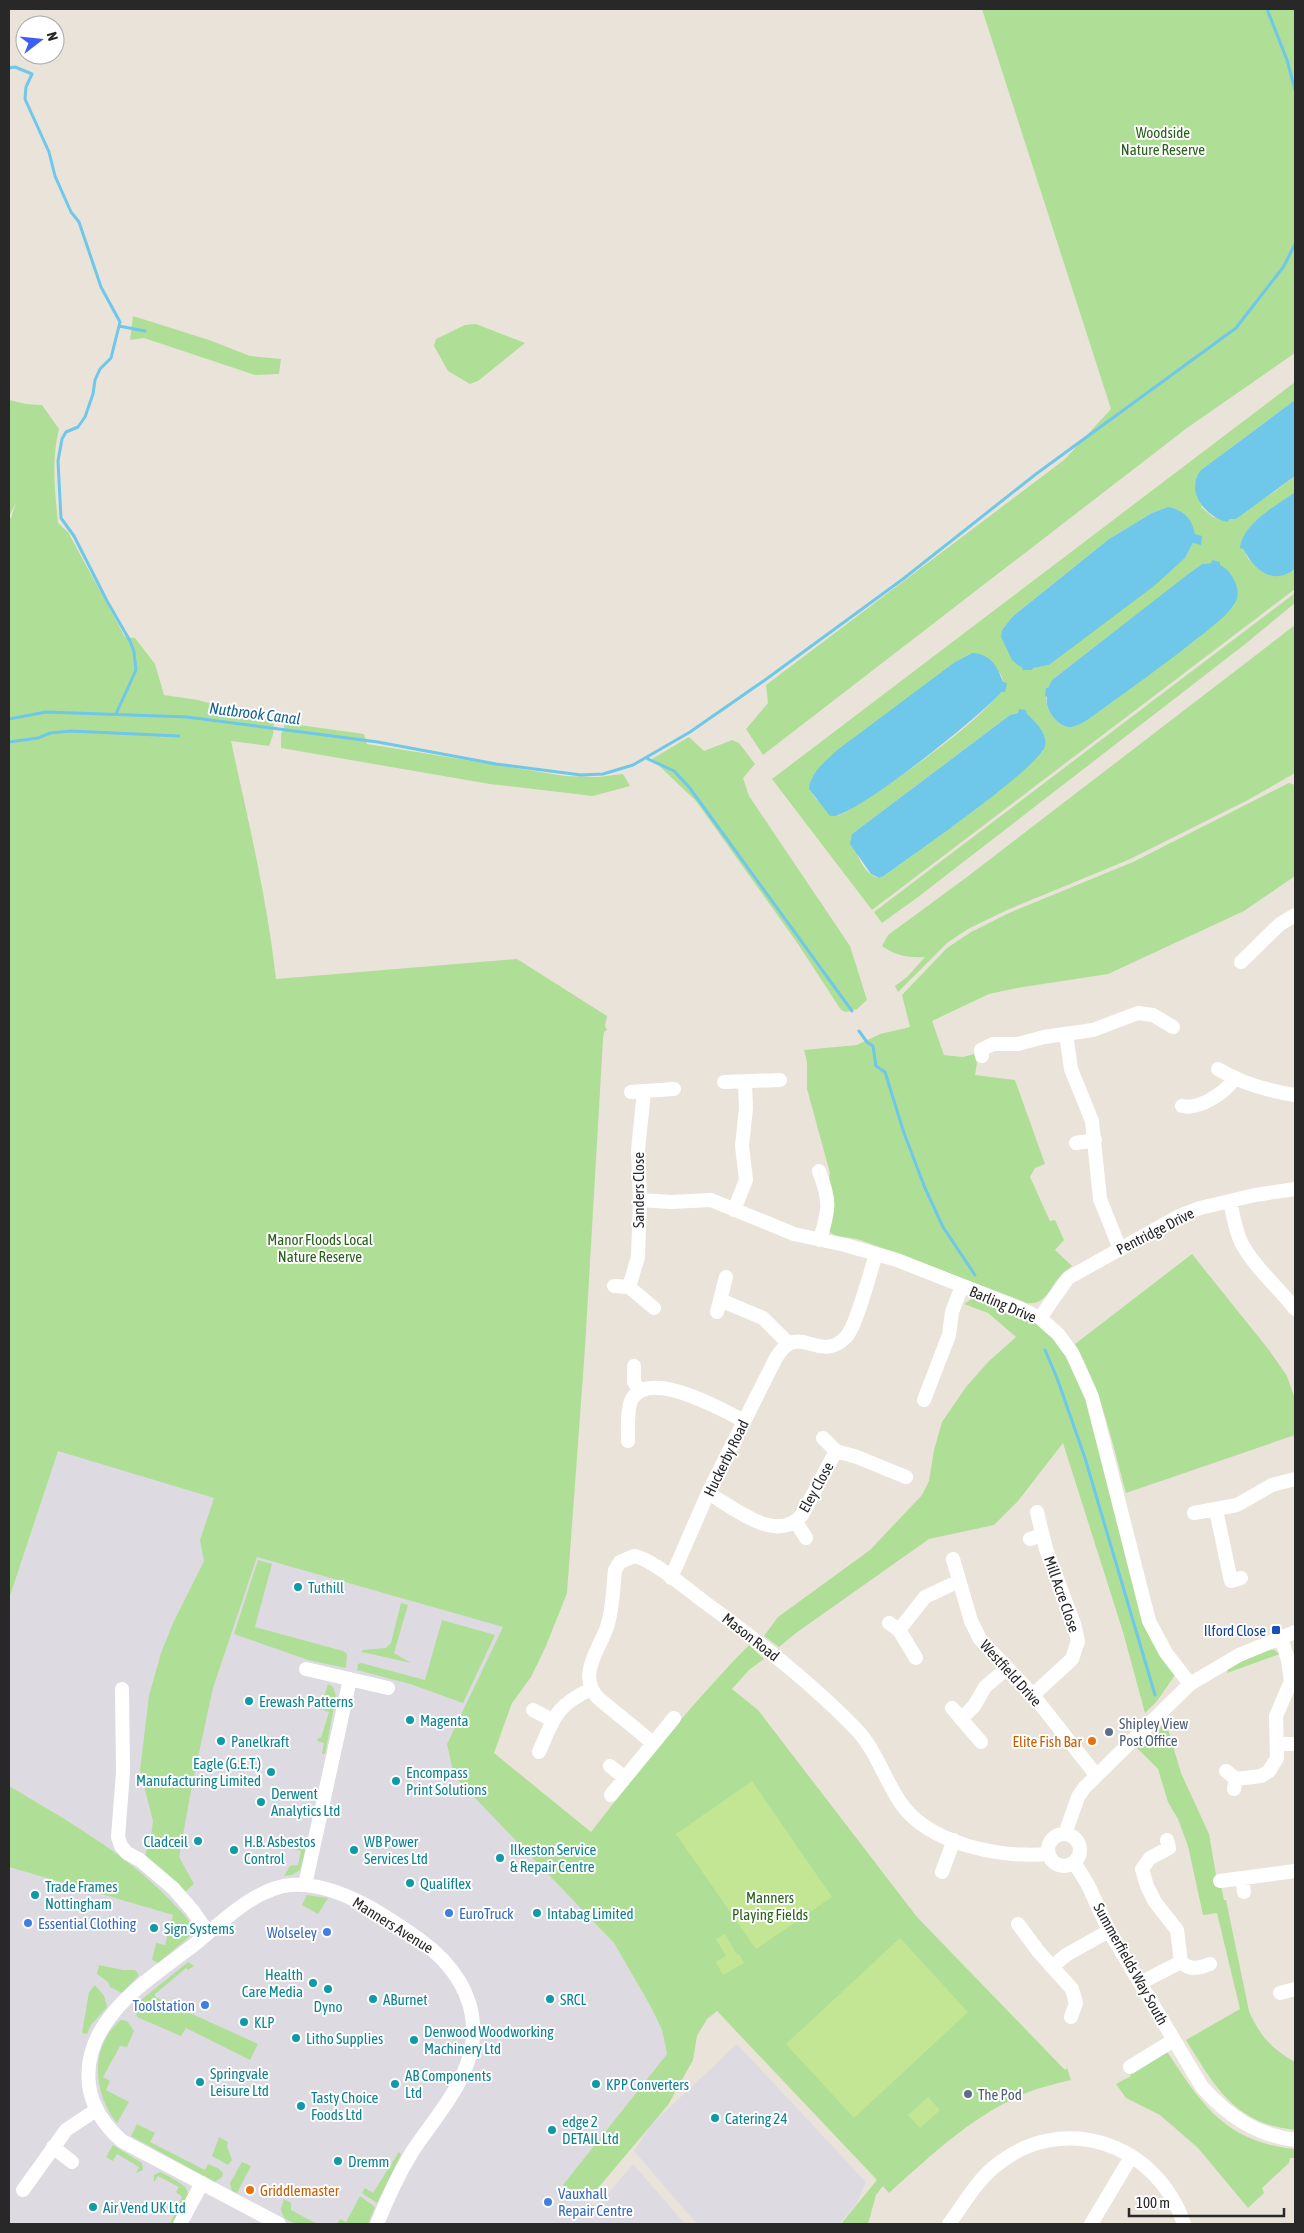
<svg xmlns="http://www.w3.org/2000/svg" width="1304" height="2233" viewBox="0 0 1304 2233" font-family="'Asap Condensed',sans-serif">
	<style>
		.industrial { fill: #dddae2 }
		.green { fill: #afdf97; fill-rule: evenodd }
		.pitch { fill: #c2e693 }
		.water { fill: #6fc7e9 }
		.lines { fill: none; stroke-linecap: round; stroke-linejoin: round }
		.stream { stroke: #6fc7e9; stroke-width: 3 }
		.minor { stroke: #fff; stroke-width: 14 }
		.culture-dot { fill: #0f9aa8; stroke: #fff; stroke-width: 2 }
		.transit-dot { fill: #1a4fb4; stroke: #fff; stroke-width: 2 }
		.service-dot { fill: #5c6f8a; stroke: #fff; stroke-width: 2 }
		.food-dot { fill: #e8710a; stroke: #fff; stroke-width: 2 }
		.shop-dot { fill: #3f7fe0; stroke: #fff; stroke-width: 2 }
		.labels { text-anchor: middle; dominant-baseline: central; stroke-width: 4; stroke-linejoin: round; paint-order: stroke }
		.park-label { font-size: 15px; fill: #29611c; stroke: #fff }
		.street-label { font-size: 15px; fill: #282828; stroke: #fff }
		.culture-label { font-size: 15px; fill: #0d838f; stroke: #fff; text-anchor: start }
		.transit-label { font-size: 15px; fill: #164399; stroke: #fff; text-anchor: end }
		.service-label { font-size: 15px; fill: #4e5e75; stroke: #fff; text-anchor: start }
		.food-label { font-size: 15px; fill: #c56008; stroke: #fff; text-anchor: end }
		.shop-label { font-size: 15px; fill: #366cbe; stroke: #fff; text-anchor: start }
		.water-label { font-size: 16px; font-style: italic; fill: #126492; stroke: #fff }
	</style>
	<rect width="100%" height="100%" fill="#eae3d9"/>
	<path class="industrial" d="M58,1450l156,48 -14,42 304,87 -57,117 7,31 160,168 37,64 11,23 5,24 -103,131 33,22 36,-43 52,60h-676v-357l164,48 -17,-29 -27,-23 -60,-41 -60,-36v-187z
		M737,2044l129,138 -10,23 -17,19h-142l-63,-73 17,-26z"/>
	<path class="green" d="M982,9h313v344l-108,75 -424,327 -17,-26 22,-26 -2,-18 298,-225 47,-51z
		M133,316l76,24 41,16 31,3 -2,15 -24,1 -111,-37 -14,2z
		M476,324l49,19 -47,38 -8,3 -22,-13 -14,-25 2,-7 29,-14z
		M1295,382v18l-94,70 -6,15 7,23 11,9 15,2 46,-27 21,-16v16c-21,16 -47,29 -54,56l2,1 6,11 44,11 2,-2v20l-423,321 -100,-131zM1168,507l27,27 -2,9 -8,15 -136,107 -17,3v2l-10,-3 -20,-37 10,-13 97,-78 43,-26zM1211,563l23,42 -37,34 -111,82c-4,2 -10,5 -14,6 -13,2 -25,-16 -26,-27 0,-4 0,-8 0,-12l2,1 4,-9 150,-116zM972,653c10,7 32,16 31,30 -1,27 -137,119 -165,133l-22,-17 -7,-10 3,-12 143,-115zM1018,713c21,3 25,20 25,38 -48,47 -104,85 -159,125l-5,2c-17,-3 -25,-30 -27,-44l158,-119z
		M9,400l17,4 16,1 17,24c-8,32 -4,62 -1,94l10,9 57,105 10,1 20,26 9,31 34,5 76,21 -1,14 -4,11 -38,-5c17,79 36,157 45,238l241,-20 90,57 -2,10 2,4 -3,2 -1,8 -18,308 -18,245 -21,53 -15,31 -19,26 -18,50 97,79c50,-65 101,-129 158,-187l15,14 -15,11 -17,19 26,21 159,207 148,153 2,-2 4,12c-13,3 -25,6 -37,10 -57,21 -101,64 -145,103l-6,-7 -7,9 -8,29h-27l36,-44 -160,-169 -10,8 -10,17 -4,24 -25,45 -80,95 -25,-15 104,-131 -5,-24 -11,-23 -37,-64 -160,-167 -7,-32 56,-117 -246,-70 -44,131 -21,97 -13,72 15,27 -9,8 -40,-36 6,-20 2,-15 -13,-51 9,-74 12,-43 12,-30 31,-62 -4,-21 14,-42 -156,-47 -49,148v-1081h2l5,-16 -7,15z
		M1295,593v10l-51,42 -326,252 -36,26 -8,-11z
		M1295,625v148l-47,27 -120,60 -121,50 -39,19 -21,14 -49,49 -3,-6 12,-9 18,-20c-16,1 -29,-1 -43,-11l6,-11 79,-58z
		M285,723l79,11 3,10 198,32 33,1 25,-3 7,12 -37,10 -103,-12 -209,-36v-13z
		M689,737l15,14 28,-11 7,3 16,21 -12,14 6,18 101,150 17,54 -10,9 -11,3 -5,-2 -43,-66 -102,-143 -44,-42z
		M1289,783l6,2v91l-51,35 -136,63 -91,14 -28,6 -57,27 12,34 19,2 11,-3 3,9 -2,12 40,5 30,84 -10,4 -5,9 20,44 5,-1 9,20 -9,10 17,16c-6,4 -11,9 -15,14 -9,12 -13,25 -30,23 -55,-21 -110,-42 -164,-62 -9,-4 -28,-3 -33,-9 -2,-9 4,-18 4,-28 0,-11 -7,-20 -4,-31l-23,-84v-27l-3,-12 53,-5 23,-11 30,-7 -8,-32 45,-47 24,-16 38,-19 124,-51z
		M1192,1254l77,96 18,26 8,23v36l-169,58c-14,-52 -25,-103 -51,-149z
		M976,1296l43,17 25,15 21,24 17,36 11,34 48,189 34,64 -18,26 -12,12 -22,-81 -60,-189 -45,58 -24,24 -65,14 -133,94 -17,14 -15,-11 14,-19 92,-67 52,-55 7,-14 5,-31 8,-28 24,-35 22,-25 28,-25 -28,-24 -24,-9z
		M258,1560l14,4 -17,63 88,24 4,3 -1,14 -38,-8 -74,-26z
		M401,1603l7,2 -14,48 17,10 -49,-11v-2l24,-2 5,-5z
		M442,1620l53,15 -32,68 -53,-19 -53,-14 1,-6 3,-1 64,17z
		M1267,1649l7,1 6,4 -53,19 2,-6z
		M328,1684l5,3 3,9 -11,58h-3l2,-11 -7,-2 1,-3h3l8,-26 -9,-3z
		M1166,1722l15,51 28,61 7,41h3l5,25h2l23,111c10,24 23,38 46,51v68c-60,-6 -80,-43 -109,-90l54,-31 -23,-96 -14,2 -15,-69 -10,-27 -10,-17 -10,-33 -21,-21z
		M9,1786c57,34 117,67 163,116 8,9 17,15 20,27l-3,8 -31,26 -6,-3 4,-17 9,2 8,-30 -164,-48z
		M293,1839l9,3 4,6 -6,22 -8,5 -8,1 6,-10 8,-1 3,-14 -11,-3z
		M307,1895l21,3 -10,16 -16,-9z
		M188,1962l6,4 -6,4 -2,-2 -31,26v3l103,47 -8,16 -64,-32 -5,8 -44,-19 -2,-9 1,-4z
		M99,1965l24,5h12l4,5 -17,18 -12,-6 -2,-5 -11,-8z
		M95,1985l9,11 3,11 -16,18 -4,9 -5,-1 7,-41z
		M121,2020l6,1 7,10 -7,16 -7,-1 -17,31 7,4 -4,9 23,12 -12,21c-24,-29 -28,-77 4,-103z
		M1166,2052l2,1c35,54 59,89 127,96v9h-5l-1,5 -27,25 2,5 -16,15 -50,-60 -38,-33 -34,-17 -10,-14 15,-8 -2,-4z
		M137,2124l18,9 -5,9 55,28 3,-6 10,4 5,5 -1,4 -7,5 -84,-46z
		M219,2137l9,5 -1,4 5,14 -4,5 -16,-9z
		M113,2145l29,18 1,7 -7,3 3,-6 -22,-13 -4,7 -7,-4z
		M399,2152l2,3 -24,48 -15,-10 3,-5 8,5z
		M242,2162l9,4 -14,27 -5,-2 -2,-8z
		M160,2172c37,19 32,17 14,52h-4l12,-27 -6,-5 3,-5 -21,-11 -4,6v-7z
		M360,2196l15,11 -7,17h-31l3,-5 6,3z
		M284,2199l7,4v7l26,14c-13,0 -34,2 -36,-15z"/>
	<path class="pitch" d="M752,1781l80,116 -76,52 -80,-115z
		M725,1934l12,21 2,-1 5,9 -21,12 -7,-13 10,-6 -10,-17z
		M900,1938l68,74 -114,106 -68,-74z
		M928,2097l12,13 -20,18 -12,-13z"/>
	<path class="water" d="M1295,400v76l-59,43h-7l-1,3c-21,-4 -44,-30 -27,-52z
		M1295,492v77c-23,17 -40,1 -52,-20l-3,-1c3,-25 36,-42 55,-56z
		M1168,507c16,3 24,12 27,27l7,2 -1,9 -8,-2 -8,15 -31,28 -105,79 -16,3 -1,2h-9l-1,-3 -3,-1 -7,-6 -11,-23 1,-7 10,-13 97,-78 43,-26z
		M1212,560l8,2v3c11,5 22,24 16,36 -5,11 -20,22 -29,30 -39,31 -80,60 -121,90 -4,2 -10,5 -14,6 -14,2 -28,-19 -25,-30l-2,-1 1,-8h2l4,-8 135,-105 15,-11 9,-1z
		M972,653c18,1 25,12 31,29l4,1 -2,9h-4c-15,20 -153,131 -171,124l-21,-27c1,-16 16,-27 27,-38l119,-89z
		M1019,709l7,1 1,4c8,7 21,20 18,32 -6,22 -135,111 -161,130l-5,2 -8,-4 -21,-30 2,-10 158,-119 8,-2z"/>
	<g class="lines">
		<path class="stream" d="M1267,9l20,51 8,30
			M9,68l6,-1 17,7 -6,13 -1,12 24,53 6,24 16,36 8,10 22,65 19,35 -9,36 -11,11 -5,11 -2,14 -8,23 -7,10 -12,5 -4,7 -4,22 3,57 13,18 33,65 23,40 4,11 2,18 -20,44
			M119,326l26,5
			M9,719l37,-7 141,5 191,25 118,22 85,11 22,-1 30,-9 57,-33 75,-52 138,-101 133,-105 200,-146 48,-62 11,-22
			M9,742l29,-4 12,-5 21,-2 108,5
			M648,759l26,12 15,16 163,224
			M859,1031l8,11 6,4 3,20 9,6 19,61 21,55 18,39 32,48
			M1045,1350l12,28 28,80 70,237"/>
		<path class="minor" d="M1241,962l39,-38 15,-9
			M1066,1034l5,35 21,52 8,78 20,50
			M982,1056l-1,-6 12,-6h25l26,-7 49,-7 45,-17 15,2 20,12
			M1218,1069c23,14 50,22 77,26
			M724,1082l56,-2
			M631,1092l43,-3
			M1182,1106c17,4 43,-13 52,-27
			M1076,1143l19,-3
			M819,1171c12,32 10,37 1,69
			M640,1200l31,2 40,-2 83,34 51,11 52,15 122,48 21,10 18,16 14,19 20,44 57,224 17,32 24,31
			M1230,1201c3,14 5,28 11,41 13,25 37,45 54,67
			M734,1210l12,-30 -4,-34 4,-38 -1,-25
			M614,1286l15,1 25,21
			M629,1287l9,-30 2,-57 -2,-50 6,-58
			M720,1300l43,18 26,26
			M717,1312l9,-35
			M1040,1318l28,-40 111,-62 21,-8 55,-13 40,-6
			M634,1366v16l6,9
			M924,1400l25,-65 3,-23 10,-26
			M823,1438l13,13 21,6 49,20
			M628,1441c0,-10 -1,-34 4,-42 18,-31 91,11 112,22
			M708,1493c27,15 68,52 94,22l34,-64
			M1216,1510l15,71 10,-3
			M1194,1513l43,-8 35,-20 23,-6
			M796,1522l10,16
			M1030,1539l12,-4
			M953,1559l18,62 9,18 53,56 63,80
			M671,1578l37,-85 68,-135c3,-5 7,-11 13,-14 18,-10 35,16 57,-7 10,-10 25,-67 30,-83
			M889,1623l10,7 17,28
			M899,1630l26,-33 34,-16
			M306,1669l82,19
			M122,1689l1,83 -5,65 3,9 6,7 13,7 33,28 20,23 15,22
			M1033,1695l39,-36 6,-18 -4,-17 -28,-75 -9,-37
			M952,1708l29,34
			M533,1710l19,10
			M961,1719l13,-13 11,-19 21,-18
			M653,1743l-55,-45c-21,-23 1,-48 9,-71 6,-18 6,-39 8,-57l5,-8 14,-6c18,3 53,33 69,45 54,39 106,80 152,127 20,20 29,50 45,74 29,43 101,56 149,52
			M1277,1744h18
			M539,1752c15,-34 16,-46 52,-63
			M610,1766l15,12
			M1226,1771l10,8 -2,10
			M1236,1779l25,-3 8,-5 8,-13 -1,-42 15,-35 -3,-21 -7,-23
			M611,1795l63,-77
			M1065,1834l13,-37 7,-10 105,-103 49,-29 56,-23
			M1048 1850a16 16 0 1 1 32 0a16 16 0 1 1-32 0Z
			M1074,1862l14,23 21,46 93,156c26,29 54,48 93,53
			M942,1872l12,-32
			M1242,1878l2,14
			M1220,1881l75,-10
			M305,1885l45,-206
			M1018,1924l20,27 34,38 4,14 -5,14
			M1181,1962c9,9 19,6 29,2
			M1052,1967l14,-12 43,-24
			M1140,1983l41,-21 -4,-32 -22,-28 -8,-16 -5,-17 8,-11 19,-10 -2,-8
			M1280,1993l15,-4
			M1130,2067l44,-27
			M53,2147l19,15
			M23,2190l43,-60 30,-20
			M180,2224l22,-41
			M279,2224l-157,-83c-17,-15 -30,-33 -33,-56 -8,-66 61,-106 106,-141 27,-22 59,-55 95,-59 45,-4 95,30 130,55 32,23 56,56 53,98 -4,44 -38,79 -61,114 -14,23 -25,47 -35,72
			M949,2224c14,-19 27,-42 45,-57 68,-57 163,-24 190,57
			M1091,2224l40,-67"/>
	</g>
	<g class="culture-dot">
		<circle cx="298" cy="1587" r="5"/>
		<circle cx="249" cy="1701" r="5"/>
		<circle cx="410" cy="1720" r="5"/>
		<circle cx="221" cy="1741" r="5"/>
		<circle cx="271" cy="1772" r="5"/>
		<circle cx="396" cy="1781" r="5"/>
		<circle cx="261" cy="1802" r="5"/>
		<circle cx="198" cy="1841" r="5"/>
		<circle cx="234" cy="1850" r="5"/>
		<circle cx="354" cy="1850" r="5"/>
		<circle cx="500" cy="1858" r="5"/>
		<circle cx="410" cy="1883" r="5"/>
		<circle cx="35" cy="1895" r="5"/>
		<circle cx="537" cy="1913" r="5"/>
		<circle cx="154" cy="1928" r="5"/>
		<circle cx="313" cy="1983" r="5"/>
		<circle cx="328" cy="1989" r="5"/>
		<circle cx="373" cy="1999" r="5"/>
		<circle cx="550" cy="1999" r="5"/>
		<circle cx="244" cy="2022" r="5"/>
		<circle cx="296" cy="2038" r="5"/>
		<circle cx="414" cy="2040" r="5"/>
		<circle cx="200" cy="2082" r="5"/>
		<circle cx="395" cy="2084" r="5"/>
		<circle cx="596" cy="2084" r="5"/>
		<circle cx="301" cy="2106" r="5"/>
		<circle cx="715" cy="2118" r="5"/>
		<circle cx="552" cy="2130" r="5"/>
		<circle cx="338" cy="2161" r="5"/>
		<circle cx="93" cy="2207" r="5"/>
	</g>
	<rect class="transit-dot" x="1271" y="1625" width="10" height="10" rx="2.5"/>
	<g class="service-dot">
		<circle cx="1109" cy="1732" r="5"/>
		<circle cx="968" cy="2094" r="5"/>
	</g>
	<g class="food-dot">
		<circle cx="1092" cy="1741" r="5"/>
		<circle cx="250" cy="2190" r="5"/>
	</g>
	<g class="shop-dot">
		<circle cx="449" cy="1913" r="5"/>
		<circle cx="28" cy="1923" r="5"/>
		<circle cx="327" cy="1932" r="5"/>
		<circle cx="205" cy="2005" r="5"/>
		<circle cx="548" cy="2202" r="5"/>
	</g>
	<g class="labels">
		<g class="park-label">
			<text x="1163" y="132">Woodside<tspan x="1163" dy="17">Nature Reserve</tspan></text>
			<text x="320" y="1239">Manor Floods Local<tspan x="320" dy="17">Nature Reserve</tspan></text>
			<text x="770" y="1897">Manners<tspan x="770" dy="17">Playing Fields</tspan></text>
		</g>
		<g class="street-label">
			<text transform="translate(638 1190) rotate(-90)">Sanders Close</text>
			<text transform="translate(1155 1231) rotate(-27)">Pentridge Drive</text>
			<text transform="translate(1003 1304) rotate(23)">Barling Drive</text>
			<text transform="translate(726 1458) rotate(-64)">Huckerby Road</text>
			<text transform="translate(816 1487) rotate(-61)">Eley Close</text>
			<text transform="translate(1062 1594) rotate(71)">Mill Acre Close</text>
			<text transform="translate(751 1637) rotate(38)">Mason Road</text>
			<text transform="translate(1011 1673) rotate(48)">Westfield Drive</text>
			<text transform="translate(393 1925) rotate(32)">Manners Avenue</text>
			<text transform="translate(1131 1964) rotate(61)">Summerfields Way South</text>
		</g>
		<g class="culture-label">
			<text x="308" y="1587">Tuthill</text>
			<text x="259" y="1701">Erewash Patterns</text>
			<text x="420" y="1720">Magenta</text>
			<text x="231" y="1741">Panelkraft</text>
			<text x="261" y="1763" text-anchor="end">Eagle (G.E.T.)<tspan x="261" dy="17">Manufacturing Limited</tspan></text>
			<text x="406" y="1772">Encompass<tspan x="406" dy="17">Print Solutions</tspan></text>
			<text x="271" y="1793">Derwent<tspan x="271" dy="17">Analytics Ltd</tspan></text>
			<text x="188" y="1841" text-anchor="end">Cladceil</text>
			<text x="244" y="1841">H.B. Asbestos<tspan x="244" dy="17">Control</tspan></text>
			<text x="364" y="1841">WB Power<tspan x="364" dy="17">Services Ltd</tspan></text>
			<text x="510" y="1849">Ilkeston Service<tspan x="510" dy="17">&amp; Repair Centre</tspan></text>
			<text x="420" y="1883">Qualiflex</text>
			<text x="45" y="1886">Trade Frames<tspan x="45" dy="17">Nottingham</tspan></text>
			<text x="547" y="1913">Intabag Limited</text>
			<text x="164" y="1928">Sign Systems</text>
			<text x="303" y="1974" text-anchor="end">Health<tspan x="303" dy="17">Care Media</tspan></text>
			<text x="383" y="1999">ABurnet</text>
			<text x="560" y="1999">SRCL</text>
			<text x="328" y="2006" text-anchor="middle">Dyno</text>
			<text x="254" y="2022">KLP</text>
			<text x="424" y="2031">Denwood Woodworking<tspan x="424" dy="17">Machinery Ltd</tspan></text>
			<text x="306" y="2038">Litho Supplies</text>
			<text x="210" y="2073">Springvale<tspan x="210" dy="17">Leisure Ltd</tspan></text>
			<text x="405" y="2075">AB Components<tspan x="405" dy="17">Ltd</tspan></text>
			<text x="606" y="2084">KPP Converters</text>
			<text x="311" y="2097">Tasty Choice<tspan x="311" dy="17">Foods Ltd</tspan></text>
			<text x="725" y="2118">Catering 24</text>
			<text x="562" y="2121">edge 2<tspan x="562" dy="17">DETAIL Ltd</tspan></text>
			<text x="348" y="2161">Dremm</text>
			<text x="103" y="2207">Air Vend UK Ltd</text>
		</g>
		<g class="transit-label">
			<text x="1266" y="1630">Ilford Close</text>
		</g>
		<g class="service-label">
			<text x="1119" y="1723">Shipley View<tspan x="1119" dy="17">Post Office</tspan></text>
			<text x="978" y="2094">The Pod</text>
		</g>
		<g class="food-label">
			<text x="1082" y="1741">Elite Fish Bar</text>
			<text x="260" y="2190" text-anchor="start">Griddlemaster</text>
		</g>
		<g class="shop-label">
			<text x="459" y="1913">EuroTruck</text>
			<text x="38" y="1923">Essential Clothing</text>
			<text x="317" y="1932" text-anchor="end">Wolseley</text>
			<text x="195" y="2005" text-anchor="end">Toolstation</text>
			<text x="558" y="2193">Vauxhall<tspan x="558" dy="17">Repair Centre</tspan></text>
		</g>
		<g class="water-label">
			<text transform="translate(255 713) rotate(7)">Nutbrook Canal</text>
		</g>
	</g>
	<rect width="1304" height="2233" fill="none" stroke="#282828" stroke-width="20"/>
	<g transform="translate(40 40) rotate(74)"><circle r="24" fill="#ffffff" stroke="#a9a9a9"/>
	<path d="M0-4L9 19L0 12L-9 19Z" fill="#3e5df3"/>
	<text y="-8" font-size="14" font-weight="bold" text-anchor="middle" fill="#282828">N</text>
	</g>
	<path d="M1129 2208v8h155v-8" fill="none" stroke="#282828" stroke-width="2.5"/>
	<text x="1136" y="2208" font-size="15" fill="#282828" stroke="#ffffff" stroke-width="4" paint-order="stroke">100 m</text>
</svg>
